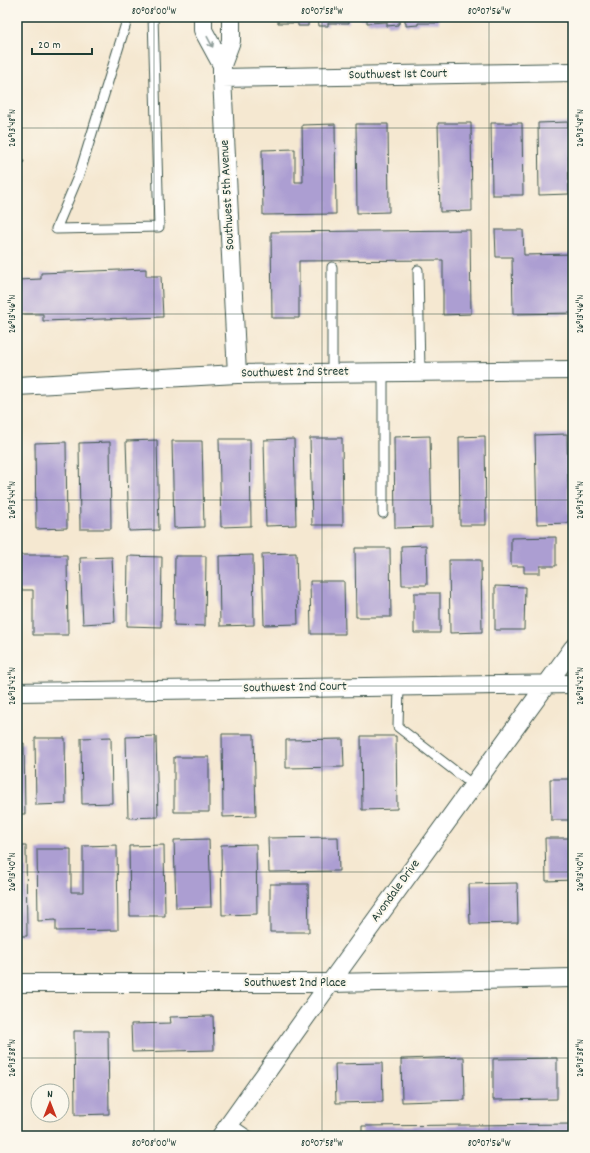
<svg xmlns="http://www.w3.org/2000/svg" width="590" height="1153" viewBox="0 0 590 1153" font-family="Dekko,sans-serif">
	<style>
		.building { fill: #ac9ed2 }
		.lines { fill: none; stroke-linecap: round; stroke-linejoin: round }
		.lane-casing { stroke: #3f574c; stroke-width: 11 }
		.street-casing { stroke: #3f574c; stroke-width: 20 }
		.lane { stroke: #fff; stroke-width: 9 }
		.street { stroke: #fff; stroke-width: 18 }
		.oneway { stroke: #8f9e9a }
		.ticks { fill: none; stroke: #1f3d34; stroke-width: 1; stroke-opacity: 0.45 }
		.labels { text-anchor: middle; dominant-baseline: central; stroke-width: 4; stroke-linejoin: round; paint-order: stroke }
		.street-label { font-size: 13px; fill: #1f3d34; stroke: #fbf7ec }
		.neatline { fill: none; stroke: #1f3d34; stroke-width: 1.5 }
		.ticks-label { font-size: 10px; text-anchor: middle; fill: #1f3d34 }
	</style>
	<rect width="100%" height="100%" fill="#fbf7ec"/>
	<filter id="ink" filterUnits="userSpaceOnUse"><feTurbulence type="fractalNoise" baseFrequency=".025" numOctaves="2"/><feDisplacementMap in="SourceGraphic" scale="8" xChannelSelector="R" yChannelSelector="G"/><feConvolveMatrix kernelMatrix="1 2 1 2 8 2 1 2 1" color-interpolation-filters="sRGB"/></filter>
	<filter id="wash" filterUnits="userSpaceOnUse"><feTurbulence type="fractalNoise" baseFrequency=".012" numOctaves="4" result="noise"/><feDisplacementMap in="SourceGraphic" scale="16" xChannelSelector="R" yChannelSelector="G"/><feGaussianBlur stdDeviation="0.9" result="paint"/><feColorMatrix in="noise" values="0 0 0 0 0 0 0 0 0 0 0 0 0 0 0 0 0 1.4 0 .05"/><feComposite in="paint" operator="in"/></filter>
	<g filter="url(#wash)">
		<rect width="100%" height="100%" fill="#f5e8d1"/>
		<g id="blocks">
			<path class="building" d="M268,17h41v6h-1v3h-10v-3h-20v-4h-10z
				M318,17h82v6h-2v2l-11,1v-4l-20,1v-4h-18v4h-21v3h-9z
				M405,17h34v6h-21v2l-12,1v-3h-1z
				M568,122l1,72 -30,1 -1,-72z
				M438,123h33l1,88 -32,1z
				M491,123h31l1,72h-31z
				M335,124l1,90 -73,1 -1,-65 33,-1v33h8l-1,-57z
				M356,124h32l1,88 -32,1z
				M17,158l7,3 -7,19z
				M470,230l1,84 -28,1v-55l-144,1v57h-27l-1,-86z
				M495,230h28l1,25 49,-1v59l-60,1 -1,-57h-16z
				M146,269v7h15l2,41 -120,4v-7h-26v-34l24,-1v-6z
				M567,434l2,89 -32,1 -2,-89z
				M430,436l2,91 -37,1 -1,-91z
				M485,436l1,89h-26l-1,-88z
				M310,438h32l1,87h-31z
				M219,439h31l1,87 -30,1z
				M294,439l2,86 -30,1 -2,-86z
				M157,440l2,90 -30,1 -3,-90z
				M172,441h30l2,86 -30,1z
				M66,442l1,86 -31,1 -1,-86z
				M110,442l1,87h-31l-1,-86z
				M556,537v29h-16v7h-16v-7h-13v-28z
				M426,545l1,40h-25l-1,-39z
				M355,548h35l1,69h-35z
				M296,553l2,71 -34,1 -2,-71z
				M17,555h50l1,80h-35v-45h-16z
				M253,555l1,70 -34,1 -1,-70z
				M128,556l34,1 -1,70 -34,-1z
				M175,556h31l-1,70 -31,-1z
				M112,557l3,65 -32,2 -3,-66z
				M449,560h32l1,72 -32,1z
				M310,581h34l1,53h-34z
				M495,586l30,1 -1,43h-29z
				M414,593h26v40h-26z
				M222,734h32l2,82 -33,1z
				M156,736l2,81 -30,1 -2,-81z
				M361,736h35l1,73 -35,1z
				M111,737l1,66 -30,1 -1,-66z
				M35,738h30l1,66 -30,1z
				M343,739l1,28 -58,1v-28z
				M24,743l1,71h-8v-70z
				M174,757h35v55h-35z
				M550,779h23v41h-22z
				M338,837l1,34 -70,1 -1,-34z
				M545,838h28v42l-27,1z
				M209,839l2,68 -35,1 -2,-68z
				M256,844l1,70 -35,1 -1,-70z
				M117,845l1,85 -62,1v-11l-18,1 -1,-72h34v43h12v-46z
				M164,845l1,71h-35l-1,-70z
				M17,846h9l1,90h-10z
				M517,883l1,40 -48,1 -1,-40z
				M270,884h38l1,48h-39z
				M213,1016l1,34 -82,2 -1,-28 40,-1 -1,-6z
				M74,1031h34l1,83 -34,1z
				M464,1057l1,43 -63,2 -1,-43z
				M557,1058v41l-64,1v-41z
				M382,1063l1,39 -47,1 -1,-39z
				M573,1124v12h-211v-10z"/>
		</g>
	</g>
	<g filter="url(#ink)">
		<use href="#blocks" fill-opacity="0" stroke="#3f574c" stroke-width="1"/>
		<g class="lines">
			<defs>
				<path id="lane" d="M128,17l-48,155 -24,57 103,-2 -6,-210
					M332,267v106
					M418,270l2,101
					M383,372v141
					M399,686l-1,41 75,58
					M230,1123l19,13"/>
				<path id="street" d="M203,17v13l19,35
					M231,17v24l-9,24v13l15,296
					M222,78l351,-6
					M17,386l220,-12 336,-4
					M17,692l556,-8
					M17,983h313l243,-5
					M221,1136l109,-153 243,-335"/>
			</defs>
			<use href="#lane" class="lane-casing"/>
			<use href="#street" class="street-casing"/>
			<use href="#lane" class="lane"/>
			<use href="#street" class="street"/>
		</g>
		<defs><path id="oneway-shaft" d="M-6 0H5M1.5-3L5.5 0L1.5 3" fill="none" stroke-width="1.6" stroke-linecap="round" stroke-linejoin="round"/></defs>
		<use class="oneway" href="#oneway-shaft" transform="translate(210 42) rotate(62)"/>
	</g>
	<path class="ticks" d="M154,17v1119M322,17v1119M489,17v1119M17,128h556M17,314h556M17,500h556M17,686h556M17,872h556M17,1058h556"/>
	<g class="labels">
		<g class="street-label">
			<text transform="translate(398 75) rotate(-1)">Southwest 1st Court</text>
			<text transform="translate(228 195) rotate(-93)">Southwest 5th Avenue</text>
			<text transform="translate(295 373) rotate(-1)">Southwest 2nd Street</text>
			<text transform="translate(295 688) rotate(-1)">Southwest 2nd Court</text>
			<text transform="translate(396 891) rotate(-54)">Avondale Drive</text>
			<text x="295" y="983">Southwest 2nd Place</text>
		</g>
	</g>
	<rect width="590" height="1153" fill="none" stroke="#fbf7ec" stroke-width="44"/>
	<g transform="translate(50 1103)"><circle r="19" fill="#fbf7ec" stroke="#a3ada2"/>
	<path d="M0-3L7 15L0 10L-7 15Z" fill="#c8321e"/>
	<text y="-6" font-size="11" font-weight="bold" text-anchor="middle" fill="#1f3d34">N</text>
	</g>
	<path d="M32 48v6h60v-6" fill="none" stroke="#1f3d34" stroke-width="2"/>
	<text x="38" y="48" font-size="12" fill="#1f3d34" stroke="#fbf7ec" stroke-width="3" paint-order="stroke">20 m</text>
	<rect x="22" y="22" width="546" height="1109" class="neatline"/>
	<g class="ticks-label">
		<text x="154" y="14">80°08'00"W</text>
		<text x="322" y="14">80°07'58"W</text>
		<text x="489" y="14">80°07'56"W</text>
		<text transform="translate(11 128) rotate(-90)" y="4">26°13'48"N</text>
		<text transform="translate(579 128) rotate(-90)" y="4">26°13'48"N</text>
		<text transform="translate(11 314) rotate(-90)" y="4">26°13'46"N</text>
		<text transform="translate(579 314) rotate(-90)" y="4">26°13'46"N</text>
		<text transform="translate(11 500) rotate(-90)" y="4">26°13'44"N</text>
		<text transform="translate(579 500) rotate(-90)" y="4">26°13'44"N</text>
		<text transform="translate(11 686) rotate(-90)" y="4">26°13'42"N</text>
		<text transform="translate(579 686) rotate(-90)" y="4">26°13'42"N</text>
		<text transform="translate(11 872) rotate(-90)" y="4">26°13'40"N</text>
		<text transform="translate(579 872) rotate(-90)" y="4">26°13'40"N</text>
		<text transform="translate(11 1058) rotate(-90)" y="4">26°13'38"N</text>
		<text transform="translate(579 1058) rotate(-90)" y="4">26°13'38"N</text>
		<text x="154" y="1146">80°08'00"W</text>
		<text x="322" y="1146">80°07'58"W</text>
		<text x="489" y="1146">80°07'56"W</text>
	</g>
</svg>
